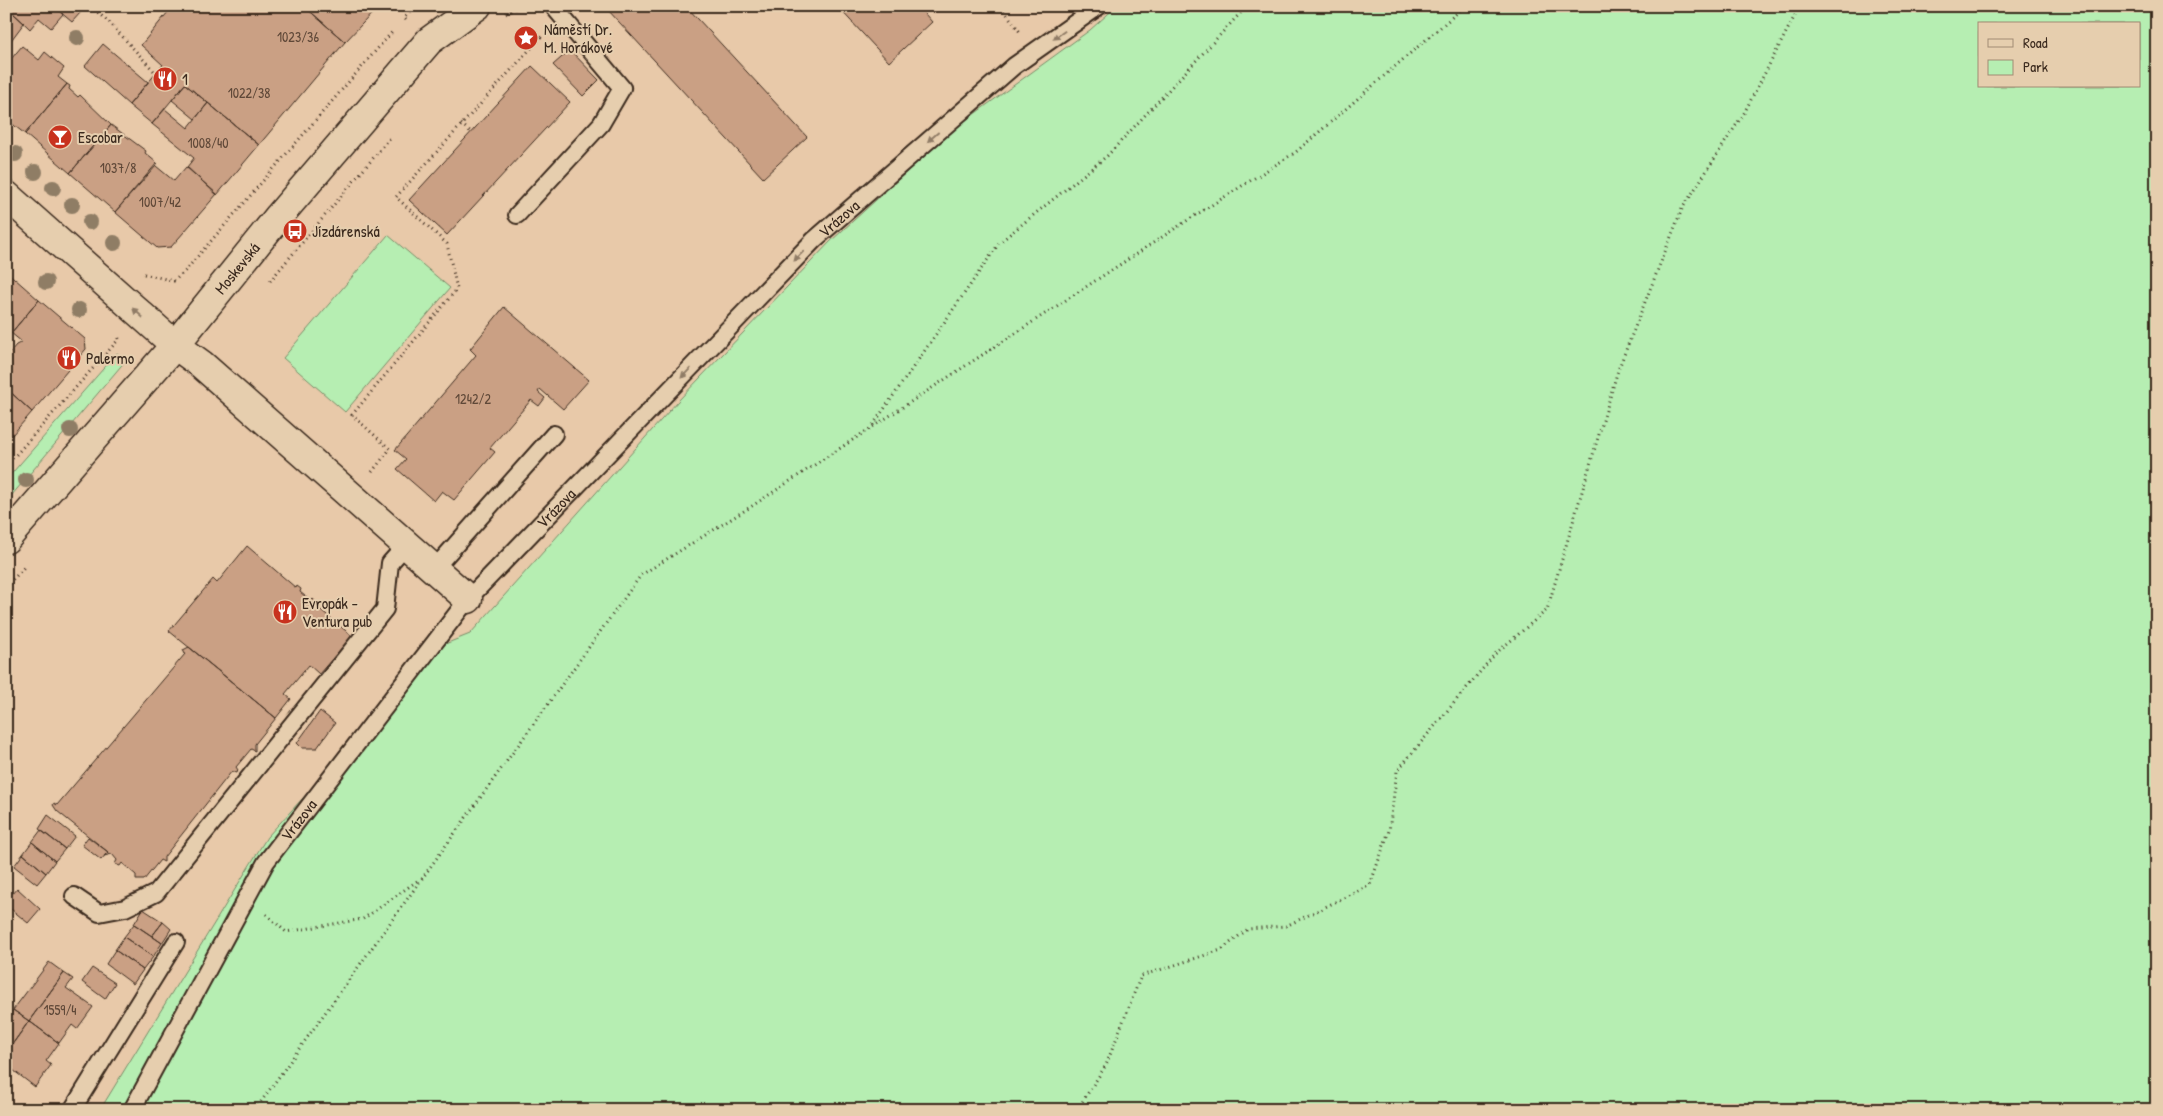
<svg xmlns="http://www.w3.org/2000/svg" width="2163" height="1116" viewBox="0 0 2163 1116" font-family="'Patrick Hand',sans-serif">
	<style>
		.green { fill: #b6eeb2; stroke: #788c68; fill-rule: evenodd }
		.building { fill: #caa084; stroke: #3b2a1e }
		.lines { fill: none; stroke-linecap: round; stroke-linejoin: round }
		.lane-casing { stroke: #3b2a1e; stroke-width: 20 }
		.street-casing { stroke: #3b2a1e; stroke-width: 31 }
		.path { stroke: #3b2a1e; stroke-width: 3; stroke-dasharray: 1 4; stroke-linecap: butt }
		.lane { stroke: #e6ceae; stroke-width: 16 }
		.street { stroke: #e6ceae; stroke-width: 28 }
		.tree { fill: #8f7d65 }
		.oneway { fill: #907c66 }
		.labels { text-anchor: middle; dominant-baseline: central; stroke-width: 4; stroke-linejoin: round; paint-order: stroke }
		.number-label { font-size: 14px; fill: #5f4838 }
		.poi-label { font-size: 16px; fill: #3b2a1e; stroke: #e6ceae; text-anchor: start }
		.street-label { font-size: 16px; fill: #3b2a1e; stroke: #e6ceae }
	</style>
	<rect width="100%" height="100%" fill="#e8c9a9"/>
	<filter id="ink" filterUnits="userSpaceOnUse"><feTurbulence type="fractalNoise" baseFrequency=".02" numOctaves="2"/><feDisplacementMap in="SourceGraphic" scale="10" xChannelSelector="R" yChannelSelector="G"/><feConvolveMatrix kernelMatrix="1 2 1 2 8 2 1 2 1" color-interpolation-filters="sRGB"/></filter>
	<g filter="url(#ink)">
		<path class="green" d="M1117,6h1040v1104h-2057l167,-273 178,-193 25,-10 208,-233 153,-160 124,-113 135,-98zM1979,24h160v62h-160z
			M388,235l62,53 -105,124 -62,-54z
			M117,353l9,7 -120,142v-22z"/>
		<path class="building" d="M6,6h47l10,8 -12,14 -12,-10 -9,11z
			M53,6h21l7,6 -9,10z
			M173,6h131l41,36 -86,103 -74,-61 -33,40 -23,-19 34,-40 -22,-20z
			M304,6h75l-34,36z
			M610,6h76l121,131 -44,41 -156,-169z
			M837,6h81l14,16 -43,40z
			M6,7l18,16 -18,24z
			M103,44l45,38 -19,23 -44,-39z
			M22,46l17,14 6,-8 19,16 -6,9 9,7 -42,50 -19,-15v-54z
			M570,50l29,30 -16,16 -30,-31z
			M532,66l38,36 -123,133 -38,-35z
			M67,84l3,2 -1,3 9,8 2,-2 31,30 -41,48 -45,-39z
			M185,84l23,19 -13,16 -23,-19z
			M208,103l51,42 -42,50 -30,-28 7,-9 -42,-34 13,-15 23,19z
			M111,125l35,26 -1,2 12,10 -42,49 -45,-39z
			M156,166l18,15 12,-14 31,27 -46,53 -14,1 -42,-36z
			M6,271l33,29 -33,39z
			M39,300l46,39 1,10 -54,63 -26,-24v-31l10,-12 6,-3 -11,-9z
			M504,307l85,73 -26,29 -23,-20 -2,3 7,6 -6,8 -8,-6 -41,48 5,4 -41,48 -12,-9 -8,10 -37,-32 9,-10 -11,-9 81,-95 -6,-6z
			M6,388l26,24 -26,30z
			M247,546l49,42 1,-2 4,3 -1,3 11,9 2,-2 4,4 -2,2 37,31 -33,38 -10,-9 -24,29 6,5 -15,19 -107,-87 44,-52 4,4z
			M189,647l87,71 -21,26v7l-4,-2 -15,18 2,3 -1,3 -5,-2 -68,86v5l-4,-2 -16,20h-8v-5l-14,-12 -2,3 -5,-2 2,-4 -5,-6 -8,2 4,-4 -51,-41 -4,-6 1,-2 3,2 128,-151 -2,-4z
			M320,711l15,12 -18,25h-15l-5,-5z
			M48,815l27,21 -10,13 -26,-20z
			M41,830l24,19 -10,12 -23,-19z
			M88,837l20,15 -7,8 -19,-15z
			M32,842l23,19 -9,12 -23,-19z
			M23,854l23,19 -9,11 -23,-18z
			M17,888l23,21 -12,14 -22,-18v-4z
			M143,909l20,13 -11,14 -18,-12z
			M163,922l8,7 -9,14 -10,-7z
			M134,924l28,19 -9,14 -29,-20z
			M124,937l29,20 -10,13 -28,-20z
			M115,950l28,20 -10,14 -27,-20z
			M49,962l15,11 -35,48 -16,-11z
			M92,968l23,15 -10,16 -23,-17z
			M64,973l9,6 -7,9 27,19 -16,22 -5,-4 -13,18 -30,-22z
			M13,1010l16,11 -23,32v-34z
			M29,1021l30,22 -13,18 5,4 -16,22 -26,-20 -3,4v-18z"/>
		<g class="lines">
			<defs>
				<g id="lane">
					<path d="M517,215l84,-91 21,-36 -69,-82"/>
					<path d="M434,569l120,-135"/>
					<path d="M74,896l25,17 26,-5 31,-15 229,-284 5,-46 16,-18"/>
					<path d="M72,1110l104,-168"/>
					<path id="s1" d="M132,1110l134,-248 202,-263 346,-359 200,-174 85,-60"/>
				</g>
				<g id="street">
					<path d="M6,195l169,150 26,19 267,235"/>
					<path id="s2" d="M6,539l169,-194 104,-129 150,-175 48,-35"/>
				</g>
			</defs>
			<use href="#lane" class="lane-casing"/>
			<use href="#street" class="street-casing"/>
			<path class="path" d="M90,6l19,16 45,49
				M1001,6l19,26
				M506,14l12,-8
				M406,20l-2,-2 12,-12
				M461,124l10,8
				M6,159l7,6
				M144,274l30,7 11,-10 207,-239
				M270,281l120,-143
				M873,425l127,-183 107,-86 140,-150
				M6,466l113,-127 -1,-3
				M372,472l18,-23 -38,-34 105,-126 -10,-45 -51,-47 147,-162
				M6,587l20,-22
				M266,914l20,18 77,-13 57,-40
				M255,1110l386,-535 111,-69 439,-288 105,-66 169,-146
				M1077,1110l29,-45 35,-89 80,-26 27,-21 38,-3 84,-41 19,-54 8,-60 98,-117 52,-44 71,-240 64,-161 62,-96 56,-107"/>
			<use href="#lane" class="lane"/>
			<use href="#street" class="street"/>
		</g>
		<g class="tree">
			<circle cx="77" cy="38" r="8"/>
			<circle cx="15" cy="154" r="8"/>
			<circle cx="35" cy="172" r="8"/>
			<circle cx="53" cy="188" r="8"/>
			<circle cx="72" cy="205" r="8"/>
			<circle cx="90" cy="222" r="8"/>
			<circle cx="114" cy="243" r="8"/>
			<circle cx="46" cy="282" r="8"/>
			<circle cx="79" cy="310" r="8"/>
			<circle cx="70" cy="430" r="8"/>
			<circle cx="26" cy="480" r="8"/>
		</g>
		<defs><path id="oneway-solid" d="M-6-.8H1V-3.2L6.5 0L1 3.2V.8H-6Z" transform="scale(1.25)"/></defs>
		<g class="oneway">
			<use href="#oneway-solid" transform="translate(1059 35) rotate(145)"/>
			<use href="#oneway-solid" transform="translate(933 137) rotate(139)"/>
			<use href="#oneway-solid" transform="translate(799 256) rotate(134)"/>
			<use href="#oneway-solid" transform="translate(138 313) rotate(-138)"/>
			<use href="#oneway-solid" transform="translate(686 373) rotate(134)"/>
		</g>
	</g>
	<defs>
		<symbol id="sight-disc" viewBox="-11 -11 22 22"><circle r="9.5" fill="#c8321e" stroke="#e6ceae"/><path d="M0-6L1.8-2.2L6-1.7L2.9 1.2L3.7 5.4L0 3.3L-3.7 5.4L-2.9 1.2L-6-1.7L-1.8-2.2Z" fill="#fff"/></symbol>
		<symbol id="restaurant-disc" viewBox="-11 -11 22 22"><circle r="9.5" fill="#c8321e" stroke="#e6ceae"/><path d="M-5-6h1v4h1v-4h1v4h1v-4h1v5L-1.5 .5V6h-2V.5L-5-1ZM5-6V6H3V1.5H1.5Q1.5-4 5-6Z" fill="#fff"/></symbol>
		<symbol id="bar-disc" viewBox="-11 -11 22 22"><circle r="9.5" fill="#c8321e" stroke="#e6ceae"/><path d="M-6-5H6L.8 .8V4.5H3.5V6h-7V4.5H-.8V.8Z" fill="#fff"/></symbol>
		<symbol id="bus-disc" viewBox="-11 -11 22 22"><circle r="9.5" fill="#c8321e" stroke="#e6ceae"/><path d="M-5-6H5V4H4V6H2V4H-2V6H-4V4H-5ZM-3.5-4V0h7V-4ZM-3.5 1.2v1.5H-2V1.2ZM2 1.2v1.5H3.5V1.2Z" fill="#fff"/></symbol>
	</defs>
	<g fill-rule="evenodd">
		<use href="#sight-disc" x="512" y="24" width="28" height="28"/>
		<use href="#restaurant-disc" x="151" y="65" width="28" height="28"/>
		<use href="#bar-disc" x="46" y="123" width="28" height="28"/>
		<use href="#bus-disc" x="281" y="217" width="28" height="28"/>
		<use href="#restaurant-disc" x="55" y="344" width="28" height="28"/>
		<use href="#restaurant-disc" x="271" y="598" width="28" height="28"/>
	</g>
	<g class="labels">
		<g class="number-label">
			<text x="298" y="36">1023/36</text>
			<text x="249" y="92">1022/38</text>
			<text x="208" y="142">1008/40</text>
			<text x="118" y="167">1037/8</text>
			<text x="160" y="201">1007/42</text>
			<text x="473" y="398">1242/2</text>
			<text x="60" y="1009">1559/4</text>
		</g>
		<g class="poi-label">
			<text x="544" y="29">Náměstí Dr.<tspan x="544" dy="18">M. Horákové</tspan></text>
			<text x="182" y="79">1</text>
			<text x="78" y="137">Escobar</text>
			<text x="312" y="231">Jízdárenská</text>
			<text x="86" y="358">Palermo</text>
			<text x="302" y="603">Evropák -<tspan x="302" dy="18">Ventura pub</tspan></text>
		</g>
		<g class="street-label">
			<text stroke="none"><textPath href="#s1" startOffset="1145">Vrázova</textPath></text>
			<text stroke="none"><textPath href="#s2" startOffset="356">Moskevská</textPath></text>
			<text stroke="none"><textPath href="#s1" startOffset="740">Vrázova</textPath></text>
			<text stroke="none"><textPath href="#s1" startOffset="335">Vrázova</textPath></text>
		</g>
	</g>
	<rect width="2163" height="1116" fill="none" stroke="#e6ceae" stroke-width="25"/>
	<rect x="12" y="12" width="2138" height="1091" fill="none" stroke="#3b2a1e" stroke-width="2" filter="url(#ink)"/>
	<rect x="1978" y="22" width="162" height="65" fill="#e6ceae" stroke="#a28c74"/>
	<rect x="1988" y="39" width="25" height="8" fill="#e6ceae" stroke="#a28c74"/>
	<text x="2023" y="48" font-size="15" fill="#3b2a1e">Road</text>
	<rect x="1988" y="60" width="25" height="15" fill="#b6eeb2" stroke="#a28c74"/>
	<text x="2023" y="72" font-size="15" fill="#3b2a1e">Park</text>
</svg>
